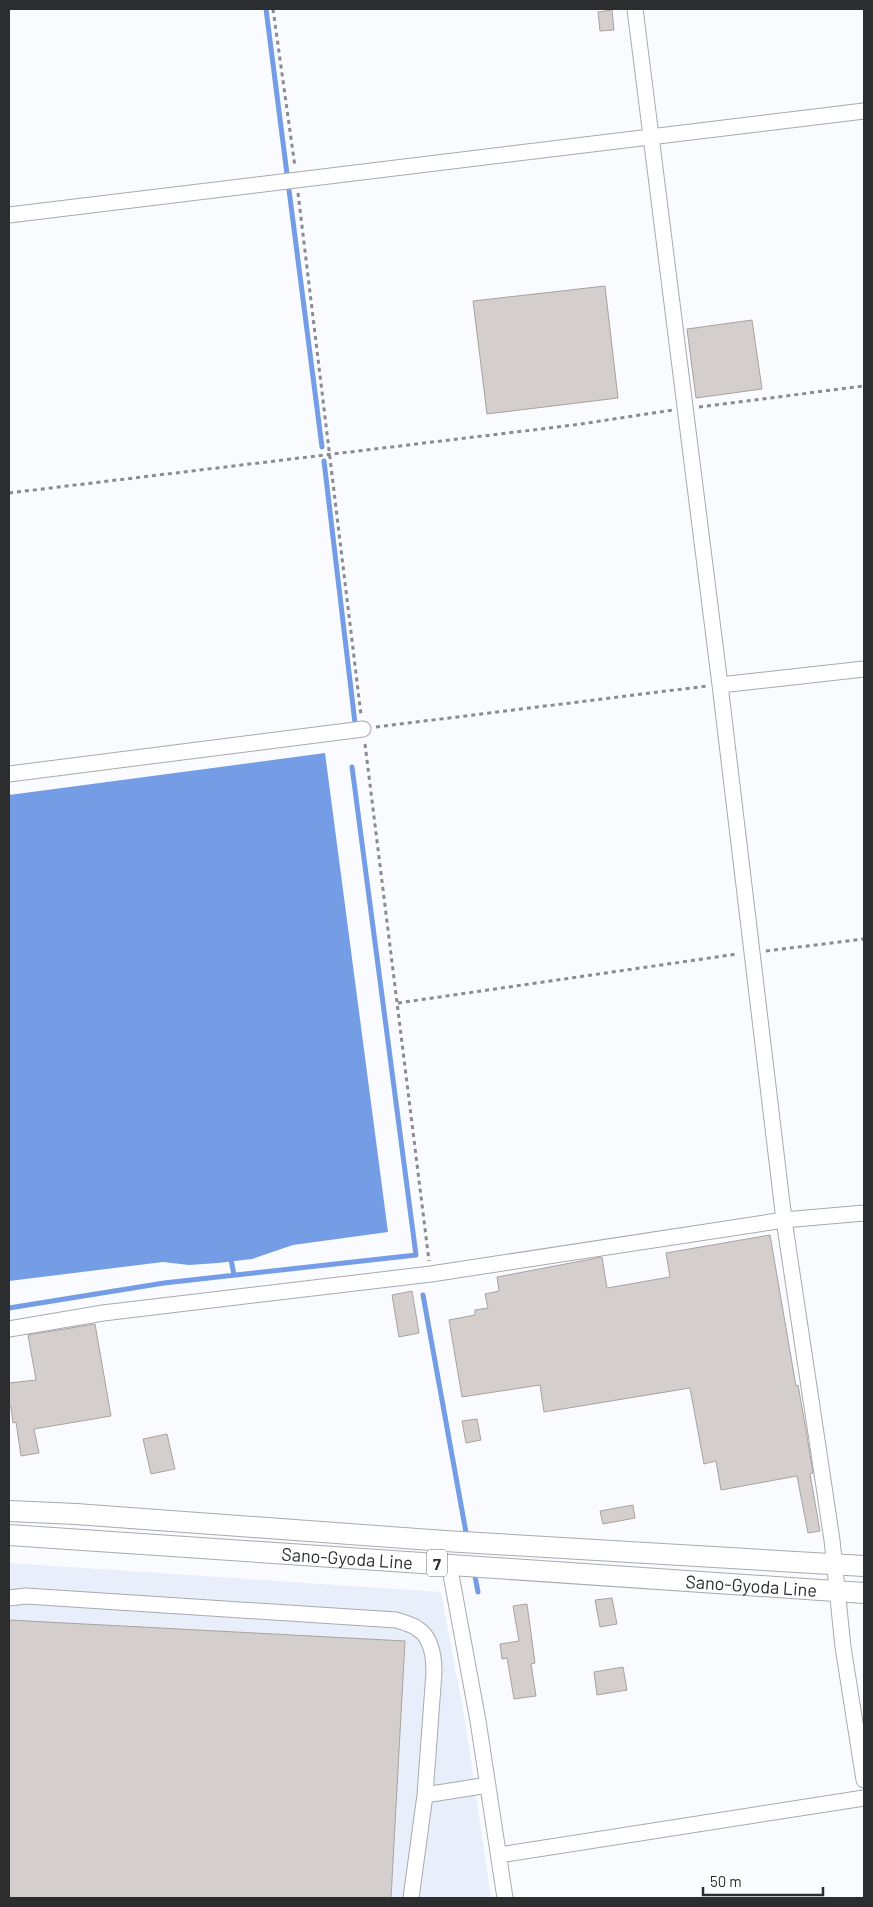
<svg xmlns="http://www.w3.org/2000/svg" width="873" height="1907" viewBox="0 0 873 1907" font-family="Barlow,sans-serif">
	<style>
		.built { fill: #e8effb }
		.water { fill: #749de6 }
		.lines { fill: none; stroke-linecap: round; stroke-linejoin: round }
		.stream { stroke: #749de6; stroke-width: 5 }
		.building { fill: #d4cfcc; stroke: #a8a3a0 }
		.minor-casing { stroke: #a8aaaf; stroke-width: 17 }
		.major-casing { stroke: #a8aaaf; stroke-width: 22 }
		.path { stroke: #898b8e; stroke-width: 3; stroke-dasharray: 4 4; stroke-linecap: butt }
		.minor { stroke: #fff; stroke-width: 15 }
		.major { stroke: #fff; stroke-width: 20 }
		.labels { text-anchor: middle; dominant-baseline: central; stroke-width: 5; stroke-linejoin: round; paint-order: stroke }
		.shield { fill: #fff; stroke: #6b6c6d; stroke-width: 1 }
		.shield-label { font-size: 16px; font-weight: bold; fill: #2c2d2f }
		.street-label { font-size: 18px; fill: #2c2d2f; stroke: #fff }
	</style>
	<rect width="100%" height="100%" fill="#f9fbff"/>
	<path class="built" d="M9,1563l432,29 25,135 25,171h-482z"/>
	<path class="water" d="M325,753l63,479 -95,13 -41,14 -34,4 -29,2 -26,-3 -154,19v-486z"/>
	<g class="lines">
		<path class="stream" d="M266,9l21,165
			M289,190l33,257
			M324,461l31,262
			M230,1254l4,21
			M423,1295l44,243
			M9,1308l155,-25 252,-28 -64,-488
			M474,1571l4,21"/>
	</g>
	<path class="building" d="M612,10l2,20 -14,1 -2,-19z
		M605,286l13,112 -131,16 -14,-113z
		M752,320l10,69 -66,9 -9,-69z
		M770,1235l26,151 2,-1 8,45 7,43 -3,1 10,57 -12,2 -11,-57 -76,14 -5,-29 -12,3 -14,-76 -146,24 -4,-27 -78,12 -13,-77 26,-5v-5l13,-2 -3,-14 14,-3 -2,-14 105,-20 5,31 63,-11 -4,-24z
		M412,1291l7,42 -20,4 -7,-42z
		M95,1324l16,92 -77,13 5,24 -18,3 -5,-34 -3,1 -2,-16h-2v-24l27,-3 -8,-45z
		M477,1419l4,21 -15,3 -4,-22z
		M167,1434l8,35 -24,5 -8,-35z
		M633,1505l2,13 -32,6 -3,-13z
		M612,1598l5,26 -17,3 -5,-27z
		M527,1604l8,59 -4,1 5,32 -22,3 -7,-41 -5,1 -2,-15 19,-3 -6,-35z
		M9,1620l396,21 -14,257h-382z
		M623,1667l4,23 -30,5 -3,-23z"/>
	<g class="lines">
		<defs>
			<path id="minor" d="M635,9l85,676 64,535 48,320 11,107 21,133
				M9,215l855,-104
				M720,685l144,-16
				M9,774l354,-45
				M9,1329l94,-16 328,-39 353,-54 80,-7
				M449,1564l29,157 27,177
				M9,1598l17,-2 370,24c6,2 16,4 22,9 14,9 16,28 16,43l-9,123 -14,103
				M425,1795l63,-10
				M499,1855l365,-57"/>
			<g id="major">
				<path d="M9,1511l67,3 369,27 419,25"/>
				<path id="s1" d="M9,1535l855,58"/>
			</g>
		</defs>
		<use href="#minor" class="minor-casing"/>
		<use href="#major" class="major-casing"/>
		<path class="path" d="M273,9l22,158
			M298,193l63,522
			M699,407l165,-21
			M9,493l565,-68 99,-15
			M376,727l331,-41
			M365,744l64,517
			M766,951l98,-12
			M398,1003l339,-49"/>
		<use href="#minor" class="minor"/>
		<use href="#major" class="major"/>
	</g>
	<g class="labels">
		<rect class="shield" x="427" y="1549.5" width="20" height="27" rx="4"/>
		<g class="shield-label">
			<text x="437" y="1563">7</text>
		</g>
		<g class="street-label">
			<text stroke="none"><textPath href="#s1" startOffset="339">Sano-Gyoda Line</textPath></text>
			<text stroke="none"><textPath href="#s1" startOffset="744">Sano-Gyoda Line</textPath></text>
		</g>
	</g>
	<rect width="873" height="1907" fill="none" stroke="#2c2d2f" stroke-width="20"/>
	<path d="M703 1887v8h120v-8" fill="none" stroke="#2c2d2f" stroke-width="2.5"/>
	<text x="710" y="1887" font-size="15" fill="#2c2d2f" stroke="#ffffff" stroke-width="4" paint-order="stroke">50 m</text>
</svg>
